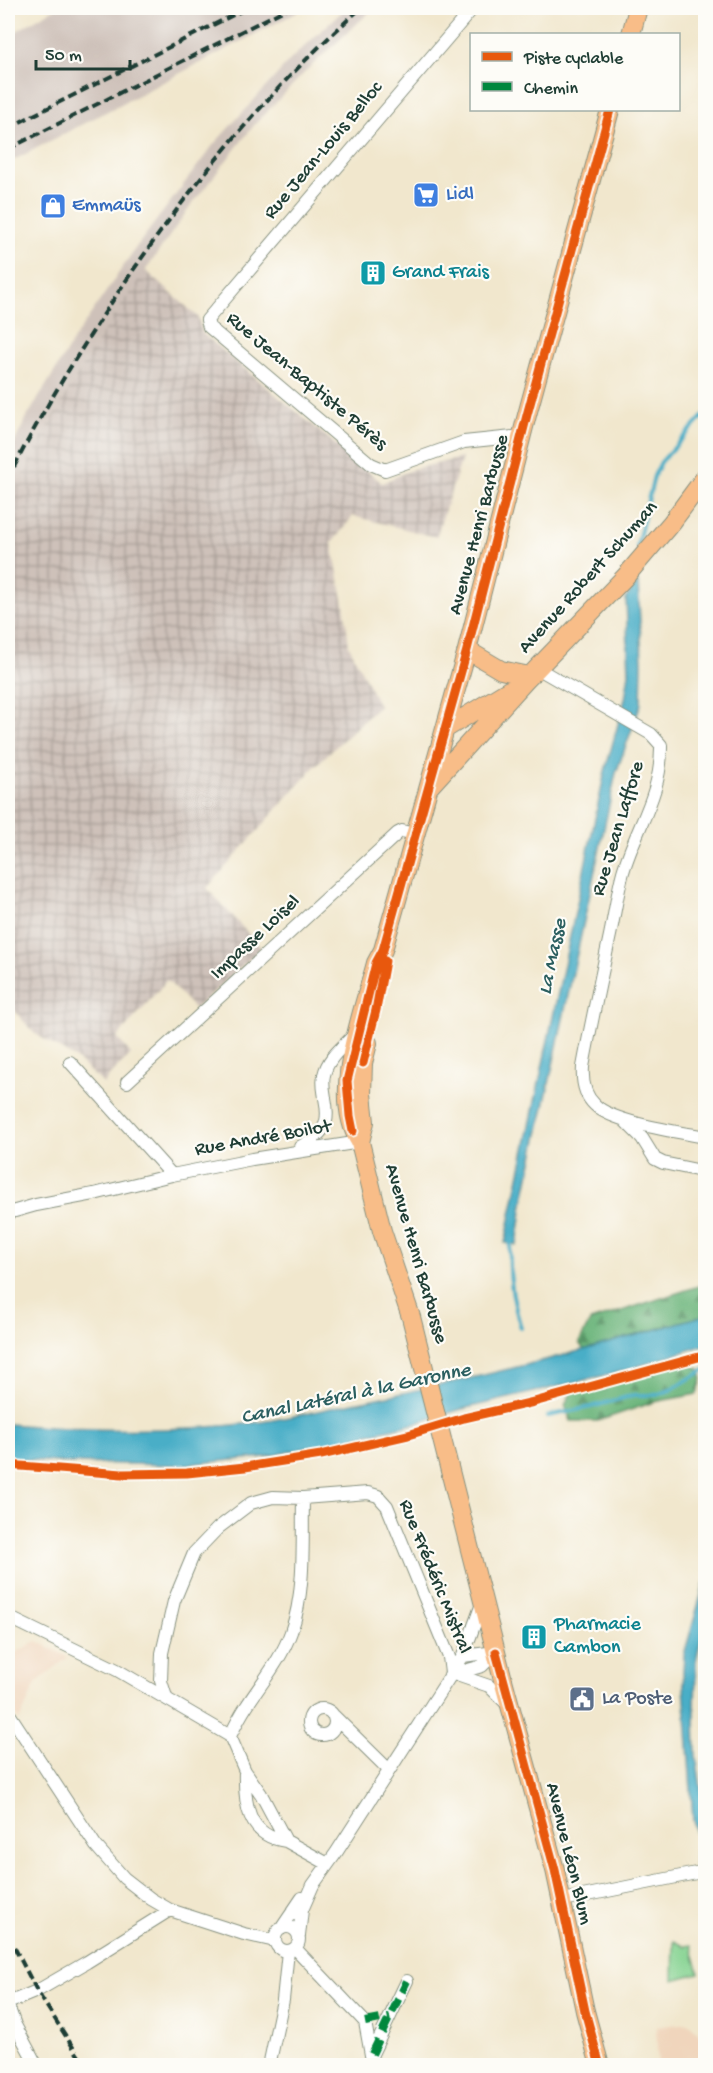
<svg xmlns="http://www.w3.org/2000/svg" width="713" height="2073" viewBox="0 0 713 2073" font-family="'Gochi Hand',sans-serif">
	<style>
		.built { fill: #f0d5bc }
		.industrial { fill: url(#industrial-grid) }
		.railway { fill: #cec1b9 }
		.forest { fill: url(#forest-firs); stroke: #467958; stroke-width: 1.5 }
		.park { fill: #86d392; stroke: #528863; stroke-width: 1.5 }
		.water { fill: #48aec7; stroke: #34767e; stroke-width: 1.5 }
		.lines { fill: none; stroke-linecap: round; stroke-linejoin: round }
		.stream { stroke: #48aec7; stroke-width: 4 }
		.street-casing { stroke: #889280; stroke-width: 14 }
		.primary-casing { stroke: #889280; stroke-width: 20 }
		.street { stroke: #fff; stroke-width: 12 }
		.primary { stroke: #f8bd88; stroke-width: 18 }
		.rail { stroke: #1f3d34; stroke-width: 4; stroke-dasharray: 9 4.5; stroke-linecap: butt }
		.quiet { stroke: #00873e; stroke-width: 8; stroke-dasharray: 15 8; stroke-linecap: butt }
		.cycleway-casing { stroke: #fdfcf7; stroke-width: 13 }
		.cycleway { stroke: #e8590c; stroke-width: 9 }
		.labels { text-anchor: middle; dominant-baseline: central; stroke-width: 4.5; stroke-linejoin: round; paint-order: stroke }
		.street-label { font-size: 20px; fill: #1f3d34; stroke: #fdfcf7 }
		.shop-label { font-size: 20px; fill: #366cbe; stroke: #fdfcf7; text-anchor: start }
		.culture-label { font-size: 20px; fill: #0d838f; stroke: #fdfcf7; text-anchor: start }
		.service-label { font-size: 20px; fill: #4e5e75; stroke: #fdfcf7; text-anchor: start }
		.water-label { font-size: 21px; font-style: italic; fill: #2b5f60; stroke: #fdfcf7 }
	</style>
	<defs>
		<pattern id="industrial-grid" width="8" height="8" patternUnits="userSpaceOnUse" patternTransform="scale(1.5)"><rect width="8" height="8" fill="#cec1b9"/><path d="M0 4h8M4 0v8" fill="none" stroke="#a79e97"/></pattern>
		<pattern id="forest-firs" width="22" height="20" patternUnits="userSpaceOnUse" patternTransform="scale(1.5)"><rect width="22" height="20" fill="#6cb57c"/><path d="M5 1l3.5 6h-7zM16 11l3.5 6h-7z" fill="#589466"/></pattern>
	</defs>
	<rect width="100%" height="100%" fill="#fdfcf7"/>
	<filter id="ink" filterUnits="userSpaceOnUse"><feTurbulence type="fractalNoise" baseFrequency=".0167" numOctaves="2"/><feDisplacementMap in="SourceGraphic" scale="12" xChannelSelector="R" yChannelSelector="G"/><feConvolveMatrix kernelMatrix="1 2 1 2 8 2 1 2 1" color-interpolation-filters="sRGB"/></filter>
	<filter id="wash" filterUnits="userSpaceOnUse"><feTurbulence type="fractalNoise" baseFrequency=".008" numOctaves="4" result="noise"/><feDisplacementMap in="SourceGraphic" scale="24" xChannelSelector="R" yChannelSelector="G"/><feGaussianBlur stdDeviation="1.35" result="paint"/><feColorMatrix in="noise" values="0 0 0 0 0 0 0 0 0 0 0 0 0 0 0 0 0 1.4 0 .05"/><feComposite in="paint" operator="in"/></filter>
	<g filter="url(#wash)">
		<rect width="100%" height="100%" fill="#f1e7cd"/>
		<path class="built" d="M37,1641l31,16 -31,25 -18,39 -11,-17v-47z
			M688,2023l17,16v26h-47l-2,-38z"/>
		<path class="industrial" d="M145,270l52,46 6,18 179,149 31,-14 49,-11 -26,79 -83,-21 -21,27 12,61 5,42 30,60 -64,60 -108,122 54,60 -66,61 -28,-29 -50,58 14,16 -21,21 -6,9 -28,-25 -42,-26 -26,-30v-501l38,-74 53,-91z"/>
		<path class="railway" d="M56,8h249l-297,155v-127z
			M346,8h28l-66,61 -53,55 -66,84 -90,129 -53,91 -38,74v-47l19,-38 49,-81 61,-90 77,-102 78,-86z"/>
		<path class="forest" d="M705,1284v31l-121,35 -5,-7 11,-22z
			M683,1361l17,8 2,11 -5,14 -43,8 -56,19h-27l-6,-16 7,-14z"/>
		<path class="park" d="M674,1941l10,5 7,-1 8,28 -26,7z"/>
		<path class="water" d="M638,582l4,80 -1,42 -25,69 -93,431 -6,41 -12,-2 100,-472 20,-72 4,-26 -3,-75z
			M705,1315v30l-82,26 -161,38 -53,16 -143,32 -87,8 -112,-2 -59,-5v-34c81,7 171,8 253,-2 34,-5 68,-14 102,-21 116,-22 230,-52 342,-86z
			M705,1581v41l-9,39 -1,53 1,41 9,60v86c-1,-6 -6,-11 -8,-18 -7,-18 4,-40 -4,-63l-10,-148 1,-17z"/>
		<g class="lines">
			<path class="stream" d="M637,546l17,-70 7,-14 45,-49
				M511,1241c-4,30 1,58 10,87
				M548,1416l43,-9 43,-12h22l14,-5 36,-21"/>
		</g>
	</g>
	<g filter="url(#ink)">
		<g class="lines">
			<defs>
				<path id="street" d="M473,8l-266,312 2,7 162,137 14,6 79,-28 58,-6
					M537,668l114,66 10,11c1,50 -25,82 -38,127 -6,22 -9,46 -14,68 -9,42 -18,84 -26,127 -1,14 1,28 12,38 18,18 84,27 111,32
					M70,1062l102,113 80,-16 108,-17
					M127,1082l271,-249 4,-2 12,3
					M624,1120l18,18 13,21 8,4 43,9
					M300,1147c23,-14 31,-20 25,-49 -1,-8 -3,-15 -1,-23 4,-18 19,-28 31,-41
					M8,1213l28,-8 58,-11 78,-19
					M303,1498c-1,43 3,92 -12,134 -10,28 -29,50 -45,75 -6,9 -11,19 -16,29l15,35 16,23 25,47 42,23
					M8,1617l109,53 113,66
					M463,1656l33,-4
					M451,1673l38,13 20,20
					M454,1674l28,-8 14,-14
					M166,1697l-5,-16 1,-28 12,-52 20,-48 24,-25 33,-25 22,-6 30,1 65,-5 10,3 9,10 62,151 2,16
					M309 1722a13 13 0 1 1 26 0a13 13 0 1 1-26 0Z
					M8,1712l88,134 28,32 27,21 19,11
					M331,1713l58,57
					M245,1771c-1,32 2,65 41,70
					M563,1900l143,-29
					M275 1939a12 12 0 1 1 24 0a12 12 0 1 1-24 0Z
					M281,1929l21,-31
					M299,1936l3,-26 11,-25 23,-32 127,-197 20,-55
					M295,1948l70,74 8,44
					M8,2003l29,-12 50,-29 83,-52 74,24 31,7
					M8,2006l7,19 22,41
					M372,2054l35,-73
					M269,2066l14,-66 5,-49"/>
				<path id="primary" d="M631,34l7,-26
					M467,650l34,20 28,6
					M445,729l64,-39
					M430,786l96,-106 99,-103 47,-55 34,-46
					M360,1142l5,-20 -3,-28 1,-31 5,-20
					M600,2066l-15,-55 -30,-141 -52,-190 -92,-363 -29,-86 -22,-89c-30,-47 3,-129 16,-179l7,-13 84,-300 60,-235 83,-305"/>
			</defs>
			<use href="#street" class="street-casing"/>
			<use href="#primary" class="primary-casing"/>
			<use href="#street" class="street"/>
			<use href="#primary" class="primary"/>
			<path class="rail" d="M8,128l239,-120
				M8,149l280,-141
				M8,479c32,-65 71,-127 111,-188 70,-104 148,-200 242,-283
				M8,1935l29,56 48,75"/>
			<path class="quiet" d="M365,2022l25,-5
				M372,2054l35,-73"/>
			<defs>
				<path id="cycleway" d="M363,1063l13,-53 9,-49
					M353,1131l-3,-15 -3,-35 29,-118 7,-13 84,-300 60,-235 83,-305
					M8,1465l114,9 65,-1 58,-6 76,-12 87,-20 56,-17 70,-16 172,-47
					M496,1652l59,218 30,141 15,55"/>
			</defs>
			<use href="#cycleway" class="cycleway-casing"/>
			<use href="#cycleway" class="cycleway"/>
		</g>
	</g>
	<defs>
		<symbol id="supermarket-square" viewBox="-11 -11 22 22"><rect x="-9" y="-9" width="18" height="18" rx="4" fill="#3f7fe0" stroke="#fdfcf7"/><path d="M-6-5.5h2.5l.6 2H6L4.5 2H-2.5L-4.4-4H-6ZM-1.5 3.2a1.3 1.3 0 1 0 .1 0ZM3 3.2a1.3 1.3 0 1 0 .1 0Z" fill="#fff"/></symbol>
		<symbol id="shop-square" viewBox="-11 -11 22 22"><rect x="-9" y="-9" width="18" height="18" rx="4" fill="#3f7fe0" stroke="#fdfcf7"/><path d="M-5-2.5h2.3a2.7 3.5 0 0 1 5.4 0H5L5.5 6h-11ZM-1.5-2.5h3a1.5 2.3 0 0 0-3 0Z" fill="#fff"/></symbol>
		<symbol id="building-square" viewBox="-11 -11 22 22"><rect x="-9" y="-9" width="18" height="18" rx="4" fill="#0f9aa8" stroke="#fdfcf7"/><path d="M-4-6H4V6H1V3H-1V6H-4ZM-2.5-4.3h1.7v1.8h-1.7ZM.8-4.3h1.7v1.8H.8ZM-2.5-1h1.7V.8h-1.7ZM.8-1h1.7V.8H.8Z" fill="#fff"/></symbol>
		<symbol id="civic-square" viewBox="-11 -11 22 22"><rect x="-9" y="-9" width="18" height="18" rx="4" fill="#5c6f8a" stroke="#fdfcf7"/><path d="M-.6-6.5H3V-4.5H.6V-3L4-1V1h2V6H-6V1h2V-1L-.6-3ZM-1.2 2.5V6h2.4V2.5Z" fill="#fff"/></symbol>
	</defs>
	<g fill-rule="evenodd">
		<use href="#supermarket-square" x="411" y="180" width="30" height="30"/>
		<use href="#shop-square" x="38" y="191" width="30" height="30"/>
		<use href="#building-square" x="358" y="258" width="30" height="30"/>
		<use href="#building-square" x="519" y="1622" width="30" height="30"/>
		<use href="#civic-square" x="567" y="1684" width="30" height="30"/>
	</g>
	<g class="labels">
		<g class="street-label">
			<text transform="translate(324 151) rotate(-50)">Rue Jean-Louis Belloc</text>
			<text transform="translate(306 382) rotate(40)">Rue Jean-Baptiste Pérès</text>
			<text transform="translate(480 525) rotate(-75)">Avenue Henri Barbusse</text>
			<text transform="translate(589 578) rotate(-48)">Avenue Robert Schuman</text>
			<text transform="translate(619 829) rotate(-73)">Rue Jean Laffore</text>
			<text transform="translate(256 938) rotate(-43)">Impasse Loisel</text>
			<text transform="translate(263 1139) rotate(-10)">Rue André Boilot</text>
			<text transform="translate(415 1254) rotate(74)">Avenue Henri Barbusse</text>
			<text transform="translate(434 1577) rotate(68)">Rue Frédéric Mistral</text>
			<text transform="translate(568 1854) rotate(76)">Avenue Léon Blum</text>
		</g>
		<g class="shop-label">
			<text x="446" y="195">Lidl</text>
			<text x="72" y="206">Emmaüs</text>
		</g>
		<g class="culture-label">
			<text x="392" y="273">Grand Frais</text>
			<text x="554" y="1625">Pharmacie<tspan x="554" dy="23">Cambon</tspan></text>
		</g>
		<g class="service-label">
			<text x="602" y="1699">La Poste</text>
		</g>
		<g class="water-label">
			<text transform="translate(554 957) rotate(-78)">La Masse</text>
			<text transform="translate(356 1395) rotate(-12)">Canal Latéral à la Garonne</text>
		</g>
	</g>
	<rect width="713" height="2073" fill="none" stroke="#fdfcf7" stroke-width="30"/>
	<rect x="470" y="33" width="210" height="78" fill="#fdfcf7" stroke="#a4b0a9" stroke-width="1.5"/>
	<rect x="482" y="52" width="30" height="9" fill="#e8590c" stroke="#a4b0a9" stroke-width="1.5"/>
	<text x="524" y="63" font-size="18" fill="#1f3d34">Piste cyclable</text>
	<rect x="482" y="82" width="30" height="9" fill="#00873e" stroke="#a4b0a9" stroke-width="1.5"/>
	<text x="524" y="93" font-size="18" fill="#1f3d34">Chemin</text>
	<path d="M36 60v9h94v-9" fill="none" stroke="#1f3d34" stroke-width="3"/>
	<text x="45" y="60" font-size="18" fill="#1f3d34" stroke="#fdfcf7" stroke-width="4.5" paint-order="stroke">50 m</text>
</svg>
